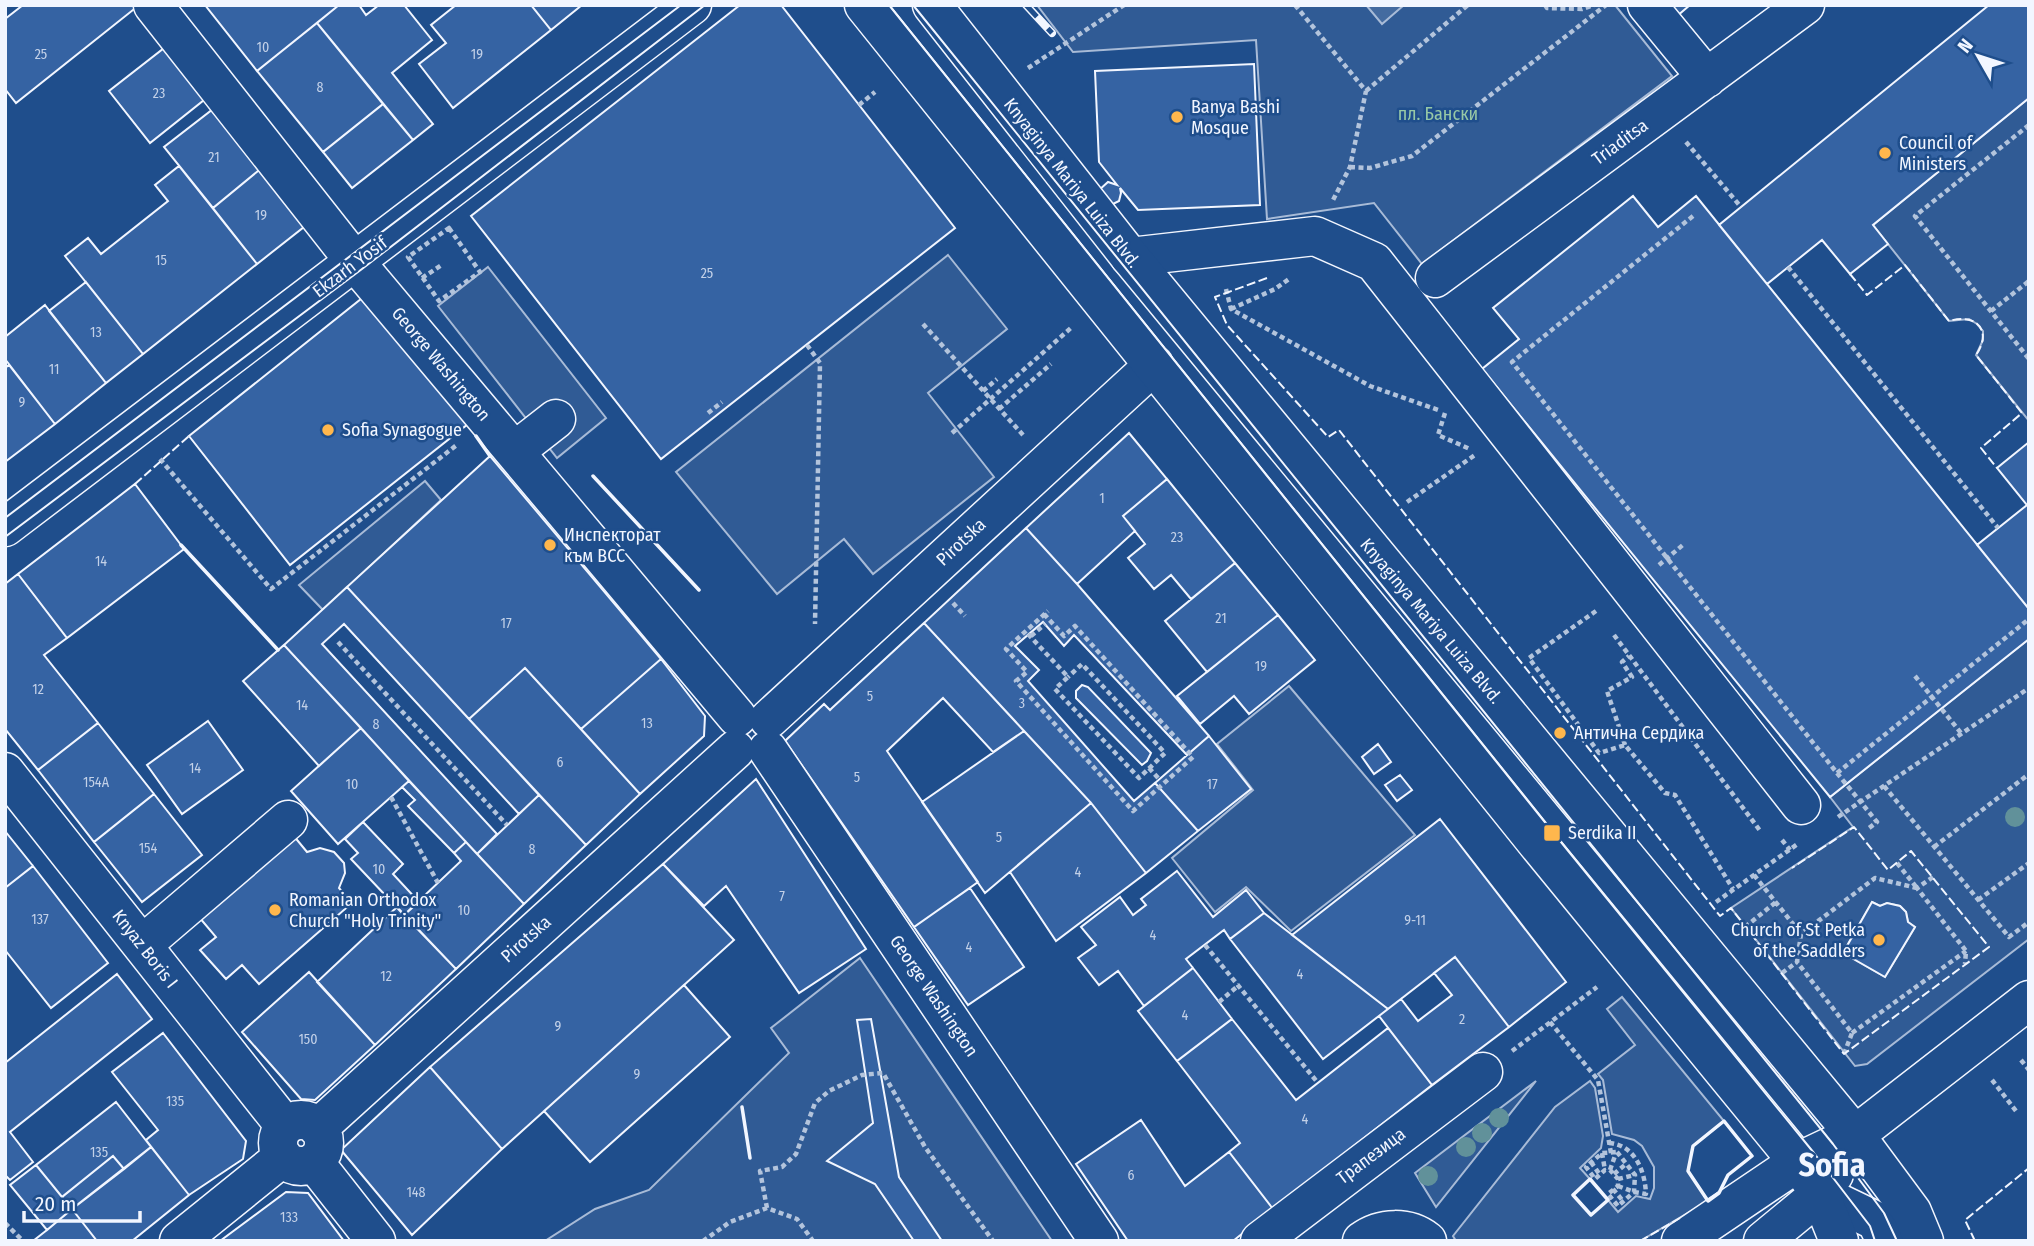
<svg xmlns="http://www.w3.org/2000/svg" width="2034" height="1246" viewBox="0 0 2034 1246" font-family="'Fira Sans Condensed',sans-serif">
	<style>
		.built { fill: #305b95; stroke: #a8bbd7; stroke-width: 2; fill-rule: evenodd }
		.water { fill: #446ba0; stroke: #a8bbd7; stroke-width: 2 }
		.building { fill: #3563a3; stroke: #f2f6ff; stroke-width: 2 }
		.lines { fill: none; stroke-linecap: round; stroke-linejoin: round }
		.minor-casing { stroke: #f2f6ff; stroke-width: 41 }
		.major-casing { stroke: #f2f6ff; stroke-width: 41 }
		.path { stroke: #b3c4dc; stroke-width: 4.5; stroke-dasharray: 5 3.5; stroke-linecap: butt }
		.minor { stroke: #1f4e8c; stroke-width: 38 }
		.major { stroke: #1f4e8c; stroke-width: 38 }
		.tram { stroke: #f2f6ff; stroke-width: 2 }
		.rail-casing { stroke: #f2f6ff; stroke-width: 8 }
		.rail { stroke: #1f4e8c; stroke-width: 5; stroke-dasharray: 16; stroke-linecap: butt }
		.fence { stroke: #f2f6ff; stroke-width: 2; stroke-dasharray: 9 3.5; stroke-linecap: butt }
		.wall { stroke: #f2f6ff; stroke-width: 3.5 }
		.tree { fill: #61919a }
		.poi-dot { fill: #ffb74d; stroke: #1f4e8c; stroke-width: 2.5 }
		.labels { text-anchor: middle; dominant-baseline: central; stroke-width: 5; stroke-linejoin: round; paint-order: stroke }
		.number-label { font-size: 14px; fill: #c3d1e8 }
		.poi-label { font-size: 18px; fill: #f2f6ff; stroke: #1f4e8c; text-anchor: start }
		.park-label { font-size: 18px; fill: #97c8a6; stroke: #1f4e8c }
		.street-label { font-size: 18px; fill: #f2f6ff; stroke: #1f4e8c }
		.town-label { font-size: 32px; font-weight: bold; fill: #f2f6ff; stroke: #1f4e8c }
	</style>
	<rect width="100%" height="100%" fill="#1f4e8c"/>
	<path class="built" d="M1037,5h578l57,71 -250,188 -48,-61 -107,16 -11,-179 -183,12z
		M2029,98v323l-53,-66 7,-15v-9l-6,-7 -8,-5 -20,2 -76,-96z
		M948,255l59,74 -79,64 66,84 -121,97 -29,-35 -67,55 -101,-122z
		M488,267l118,151 -49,40 -119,-152z
		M425,481l16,19 -118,110 -24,-25z
		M2029,639v300l-162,125 -12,2 -124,-158 122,-81 -23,-30zM1872,902l8,4 7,-3 13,3 6,6 2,10 7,5 -30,50 -42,-24z
		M1289,686l126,149 -124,96 -45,-44 -31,25 -43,-54 81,-68 -36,-46z
		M860,958l192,283h-507l50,-32 54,-19 140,-137 -18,-25z
		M1622,997l102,124 -31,25 -5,25 20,30 -68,40h-184l-3,-5 102,-129 35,-26 5,7 8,48 -2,12 -21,20 10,11 -17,16 18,20 17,-15 10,12 18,-16 14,3 4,-11v-21l-12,-21 -8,-6 -22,-6 -9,-54 -5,-6 37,-29 -28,-36z
		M1536,1081l-100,126 -21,-34z"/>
	<path class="water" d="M1366,5h38l-22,19z"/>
	<path class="building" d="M23,5h114l1,1 -122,97 -11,-14v-70z
		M205,5h134l-82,66z
		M339,5h20l7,10 13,-10h25l28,35 -40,33 41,51 -20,16 -96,-117z
		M456,5h75l20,25 -98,78 -34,-44 27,-21 -15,-18z
		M531,5h51l-31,25z
		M740,5h41l174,223 -294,231 -190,-243z
		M1657,5h33l-20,17z
		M1989,5h40v93l-156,127 15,19 -38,30 -28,-34 -55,44 -48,-59z
		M317,23l66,81 -60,48 -66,-81z
		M168,45l41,51 -59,47 -41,-52z
		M1254,64l6,141 -122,5 -18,-22 1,5 -2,8 -8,4 -12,-15 9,-8 9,3 -18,-23 -4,-91z
		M383,104l30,36 -61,48 -29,-36z
		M217,106l47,60 -51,42 -49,-61z
		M179,166l78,98 -114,90 -78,-98 23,-18 13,16 67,-53 -13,-16z
		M264,166l45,57 -52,41 -44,-56z
		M1633,196l25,31 38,-31 333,413v30l-199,158 -348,-428 37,-30 -26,-31z
		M86,282l57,72 -37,29 -57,-72z
		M366,295l102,129 -178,141 -101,-129z
		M45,305l61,78 -51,41 -50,-65v-22z
		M9,365l46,59 -50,38v-94z
		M1129,433l38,46 -44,37 12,15 -58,53 -51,-56z
		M2029,442v167l-52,-64 50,-40 -30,-37z
		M490,456l171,203 -80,70 -56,-61 -56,51 -122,-132z
		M1167,479l68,84 -44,36 -20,-24 -17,14 -26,-31 17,-14 -22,-28z
		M135,484l49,65 -117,89 -49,-64z
		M1026,528l51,56 132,152 -22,19 -113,-120 -10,11 -21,-24 -28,24 24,24 -11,11 106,120 21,-18 43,48 -52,42 -55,-70 -167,-180z
		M1235,563l43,52 -71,57 -42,-51z
		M18,574l49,64 -23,17 54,68 -60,47 -33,-41v-145z
		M347,587l192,208 -20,19 -175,-190 -22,20 175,190 -20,20 -193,-209z
		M1278,615l37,45 -66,54 -15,-18 -34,28 -23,-28z
		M924,623l100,108 -31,21 -50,-54 -56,53 91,131 -64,45 -129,-186 39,-37 6,6 2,-2z
		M284,645l77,83 -42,38 -76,-85z
		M661,659l44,57 -1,20 -64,58 -59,-65z
		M525,668l115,126 -54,51 -117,-126z
		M1082,685l6,2 63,66 -4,8 -5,4 -66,-67v-7z
		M208,721l35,49 -61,44 -35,-49z
		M98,723l56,71 -60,48 -56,-72z
		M361,728l48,53 -71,63 -47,-53z
		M1024,731l67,72 -106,90 -63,-91z
		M1209,736l42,53 -53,42 -43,-48z
		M1378,744l13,18 -17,12 -12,-17z
		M1400,775l12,15 -15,11 -12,-16z
		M756,779l110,170 -67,44 -73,-107 -22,20 -41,-42z
		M409,781l57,61 -12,11 -46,-47 7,-6 -13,-13z
		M154,794l48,61 -60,47 -48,-60z
		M539,795l47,50 -62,59 -47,-50z
		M1091,803l55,70 -90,68 -46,-69z
		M1440,819l126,163 -57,45 -54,-70 -67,52 -96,-74z
		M363,822l40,42 -10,10 26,28 -15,13 -53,-56 7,-6 -13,-14z
		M5,831l28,35 -28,22z
		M293,835l14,17 13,-4 14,4 10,11 1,10 -6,15 13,15 -93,81 -17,-19 -16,14 -26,-29 16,-13 -17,-20z
		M466,842l58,62 -68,65 -52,-54 57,-54 -7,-8z
		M663,864l71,76 -232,209 -72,-82z
		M33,866l75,97 -57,45 -46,-58v-62z
		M1177,871l36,46 33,-27 18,23 -34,26 -6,-9 -38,29 7,9 -49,38 -26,-35 -19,14 -21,-27 18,-13 -15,-18 39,-30 13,18 13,-10 -5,-6z
		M970,888l54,79 -56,38 -54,-78z
		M1872,902l8,4 7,-3 13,3 6,6 2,10 7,5 -30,50 -42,-24z
		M397,907l59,62 -81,76 -58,-63z
		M1264,913l124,96 -65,50 -93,-120z
		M1455,957l54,70 -77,58 -53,-69 22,-17 17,22 34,-26 -18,-22z
		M1193,968l39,51 -55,42 -39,-50z
		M309,972l66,73 -60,55 -14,-1 -59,-67z
		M117,974l35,45 -142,113 23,30 -23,18 -5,-5v-112z
		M684,985l46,52 -140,125 -46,-51z
		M871,1019l28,158 43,64h-28l-39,-57 -48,-23 46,-38 -16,-103z
		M1232,1019l64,81 92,-72 44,57 -159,124 -44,-57 11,-9 -63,-82z
		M163,1033l83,108 -3,18 -54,36 -43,-55 12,-10 -46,-58z
		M430,1067l72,82 -90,86 -71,-85z
		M116,1102l35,45 -27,22 -11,-13 -51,41 -26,-32z
		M1141,1120l44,66 44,-34 44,57 -40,32h-105l-52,-77z
		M151,1147l38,48 -57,46h-35l-25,-32z
		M113,1156l11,13 -52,40 -10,-12z
		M36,1165l36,44 -25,21 -37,-45z
		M286,1192l22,1 36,48h-124z
		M72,1209l25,32h-64l14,-11z"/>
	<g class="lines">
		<defs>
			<path id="minor" d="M153,5l203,258 381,454
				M1647,5l60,73
				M1130,257l185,-21 59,26 427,543
				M1435,278l370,-273
				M515,451l41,-32
				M5,527l687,-522
				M769,719l385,-354
				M768,750l331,491
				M5,772l280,354
				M142,945l146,-125
				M278 1143a23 23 0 1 1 46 0a23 23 0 1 1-46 0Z
				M318,1128l417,-378
				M314,1162l62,79
				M1820,1194l56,27 10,20
				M179,1241l104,-84
				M1260,1241l223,-169
				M1362,1241c19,-14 46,-15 65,0"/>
			<path id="major" d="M864,5l673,838 261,319 22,32 19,47
				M932,5l198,252 725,878 57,77 12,29
				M1681,1241l117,-79 57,-27 174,-135
				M1763,1241l57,-47 14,-20"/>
		</defs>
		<use href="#minor" class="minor-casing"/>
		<use href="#major" class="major-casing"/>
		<path class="path" d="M1295,5l71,86 -16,76 -18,35
			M1545,5l2,3 35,1 12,-4
			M1028,68l96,-63
			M1366,91l102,-86
			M859,105l16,-13
			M2029,125l-114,91 114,143
			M1686,142l55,65
			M1350,167l20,1 42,-12 194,-151
			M1693,216l-181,146 325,411 192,-154
			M449,228l31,44 -41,29 -31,-44z
			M1788,267l210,261
			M422,278l21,-14
			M1226,289l5,20 139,77 71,25
			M1231,309l44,-20 14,-10
			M1991,311l38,-30
			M923,324l100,111
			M807,345l13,18 -5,261
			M983,391l14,-12
			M999,409l52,-45
			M708,413l14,-11
			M1445,413l-7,22 32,14
			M952,433l120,-106
			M160,459l111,130 187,-145
			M1407,502l68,-47
			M1659,565l25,-21
			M953,603l12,13
			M1596,611l-67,47 70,95 26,-8 40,48 10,2 58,94
			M1044,614l20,22 11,-10 118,131 -60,54 -117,-130 11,-9 -21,-23 42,-38
			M1028,634l40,43 -13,12 84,89 26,-25 -83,-89 -14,13
			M1614,635l147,197
			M1031,636l14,-12
			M338,642l169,183
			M1915,676l46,57
			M1625,745l-18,-54 25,-14 -10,-15 7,-6
			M1149,768l10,11
			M1837,773l40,49 -8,6
			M1884,786l125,151 20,-15
			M391,797l47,86
			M1838,817l191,-129
			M1782,840l8,10
			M1934,847l95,-73
			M1897,863l20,25
			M1754,875l47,59
			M1933,877l-16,11 49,63 -1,13
			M1978,900l51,-37
			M1716,902l83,-59
			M1745,927l31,-25
			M1205,945l113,138
			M1782,973l15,-11
			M1219,1002l20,-17
			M1550,1022l48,58 13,73
			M1852,1033l114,-82
			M1512,1051l85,-64
			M1844,1054l8,-21 -55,-71 4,-28 74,-56 42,10
			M2021,1060l8,10
			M1992,1080l24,31
			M1609,1143c26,2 36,28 37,51l-12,-2 -16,-6
			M1617,1152l18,23 -1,17 -16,14 -10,-12 10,-8v-7l-8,-9h-5l-10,9 -9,-12 16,-14z
			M1602,1153l3,17
			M1591,1162l9,13
			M1610,1170l6,-17
			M1614,1174l12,-10
			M1618,1179l17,-4
			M1613,1189l10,12
			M767,1208l-7,-37 22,-4 14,-13 19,-51 14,-12 33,-16 21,-2 42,74 68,94
			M5,1223l18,18
			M703,1241l27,-19 37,-14 30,11 16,22"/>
		<use href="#minor" class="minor"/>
		<use href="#major" class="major"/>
		<path class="tram" d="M889,5l663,826 262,322 56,73 5,15
			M913,5l920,1139 51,69 13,28
			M5,518l676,-513
			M5,537l357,-268 343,-264"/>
		<defs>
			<path id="rail" d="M1026,5l26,28"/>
		</defs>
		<use href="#rail" class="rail-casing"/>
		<use href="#rail" class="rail"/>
		<path class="fence" d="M1850,274l17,21 38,-30 44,56c27,-8 44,9 27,34l46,58 -41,35 16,20
			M1267,278l-52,19 12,28 101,112 11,-7 381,486 11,-8 113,146 145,-107 -78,-96 -23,19 -34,-43 -62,41
			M135,484l54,-48
			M1640,1241l40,-23
			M1975,1241l-10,-21 64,-52"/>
		<path class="wall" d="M476,436l14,20
			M593,476l106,114
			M181,545l97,105
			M742,1107l8,51
			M1724,1121l28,35 -24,19 -9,18 -11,8 -20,-30 5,-25z
			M1590,1179l18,21 -17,15 -18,-20z"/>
	</g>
	<g class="tree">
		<circle cx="2015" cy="817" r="10"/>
		<circle cx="1499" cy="1118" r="10"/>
		<circle cx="1482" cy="1133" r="10"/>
		<circle cx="1466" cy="1147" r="10"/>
		<circle cx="1428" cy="1176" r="10"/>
	</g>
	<g class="poi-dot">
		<circle cx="1177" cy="117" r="7"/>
		<circle cx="1885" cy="153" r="7"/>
		<circle cx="328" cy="430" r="7"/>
		<circle cx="550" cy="545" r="7"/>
		<circle cx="1560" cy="733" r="7"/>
		<rect x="1543" y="824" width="18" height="18" rx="3.5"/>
		<circle cx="275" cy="910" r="7"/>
		<circle cx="1879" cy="940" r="7"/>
	</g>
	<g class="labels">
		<g class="number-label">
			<text x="263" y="47">10</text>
			<text x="41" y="54">25</text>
			<text x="477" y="54">19</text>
			<text x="320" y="87">8</text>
			<text x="159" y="93">23</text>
			<text x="214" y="157">21</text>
			<text x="261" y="215">19</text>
			<text x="161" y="260">15</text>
			<text x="707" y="273">25</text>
			<text x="96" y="332">13</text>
			<text x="54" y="369">11</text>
			<text x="22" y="402">9</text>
			<text x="1102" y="498">1</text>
			<text x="1177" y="537">23</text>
			<text x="101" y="561">14</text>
			<text x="1221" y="618">21</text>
			<text x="506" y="623">17</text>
			<text x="1261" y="666">19</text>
			<text x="38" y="689">12</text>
			<text x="870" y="696">5</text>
			<text x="1022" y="703">3</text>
			<text x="302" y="705">14</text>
			<text x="647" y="723">13</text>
			<text x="376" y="724">8</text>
			<text x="560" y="762">6</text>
			<text x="195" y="768">14</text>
			<text x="857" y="777">5</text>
			<text x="96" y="782">154A</text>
			<text x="352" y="784">10</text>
			<text x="1212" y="784">17</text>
			<text x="999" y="837">5</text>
			<text x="148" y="848">154</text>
			<text x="532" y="849">8</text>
			<text x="379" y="869">10</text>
			<text x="1078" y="872">4</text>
			<text x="782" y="896">7</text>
			<text x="464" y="910">10</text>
			<text x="40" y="919">137</text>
			<text x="1415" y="920">9-11</text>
			<text x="1153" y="935">4</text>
			<text x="969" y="947">4</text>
			<text x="1300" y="974">4</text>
			<text x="386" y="976">12</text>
			<text x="1185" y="1015">4</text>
			<text x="1462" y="1019">2</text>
			<text x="558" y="1026">9</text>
			<text x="308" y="1039">150</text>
			<text x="637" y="1074">9</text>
			<text x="175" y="1101">135</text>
			<text x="1305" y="1119">4</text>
			<text x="99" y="1152">135</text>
			<text x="1131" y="1175">6</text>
			<text x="416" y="1192">148</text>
			<text x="289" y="1217">133</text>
		</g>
		<g class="poi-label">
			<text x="1191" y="107">Banya Bashi<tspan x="1191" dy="21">Mosque</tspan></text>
			<text x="1899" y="143">Council of<tspan x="1899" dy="21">Ministers</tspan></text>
			<text x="342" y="430">Sofia Synagogue</text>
			<text x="564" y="535">Инспекторат<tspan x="564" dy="21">към ВСС</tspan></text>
			<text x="1574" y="733">Антична Сердика</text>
			<text x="1568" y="833">Serdika II</text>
			<text x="289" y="900">Romanian Orthodox<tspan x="289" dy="21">Church "Holy Trinity"</tspan></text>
			<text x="1865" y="930" text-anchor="end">Church of St Petka<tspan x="1865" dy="21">of the Saddlers</tspan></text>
		</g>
		<g class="park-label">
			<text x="1438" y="114">пл. Бански</text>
		</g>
		<g class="street-label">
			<text transform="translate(1620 142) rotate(-36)">Triaditsa</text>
			<text transform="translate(1072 183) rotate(52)">Knyaginya Mariya Luiza Blvd.</text>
			<text transform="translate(350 267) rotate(-37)">Ekzarh Yosif</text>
			<text transform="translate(441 364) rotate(50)">George Washington</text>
			<text transform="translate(961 542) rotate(-43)">Pirotska</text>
			<text transform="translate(1431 621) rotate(50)">Knyaginya Mariya Luiza Blvd.</text>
			<text transform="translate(526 939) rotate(-42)">Pirotska</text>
			<text transform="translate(145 949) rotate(52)">Knyaz Boris I</text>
			<text transform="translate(934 996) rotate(56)">George Washington</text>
			<text transform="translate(1371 1156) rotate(-37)">Трапезица</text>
		</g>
		<g class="town-label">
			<text x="1832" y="1165">Sofia</text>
		</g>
	</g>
	<rect width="2034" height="1246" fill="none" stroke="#f2f6ff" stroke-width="14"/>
	<g transform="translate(1978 56) rotate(309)" stroke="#1f4e8c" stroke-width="5" paint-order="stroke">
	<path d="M0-5L12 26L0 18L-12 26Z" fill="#f2f6ff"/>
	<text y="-10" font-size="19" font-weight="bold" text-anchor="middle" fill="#f2f6ff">N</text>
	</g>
	<path d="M24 1211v10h116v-10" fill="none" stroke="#f2f6ff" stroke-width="3.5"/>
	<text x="35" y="1211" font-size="21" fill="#f2f6ff" stroke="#1f4e8c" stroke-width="5" paint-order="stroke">20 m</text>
</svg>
